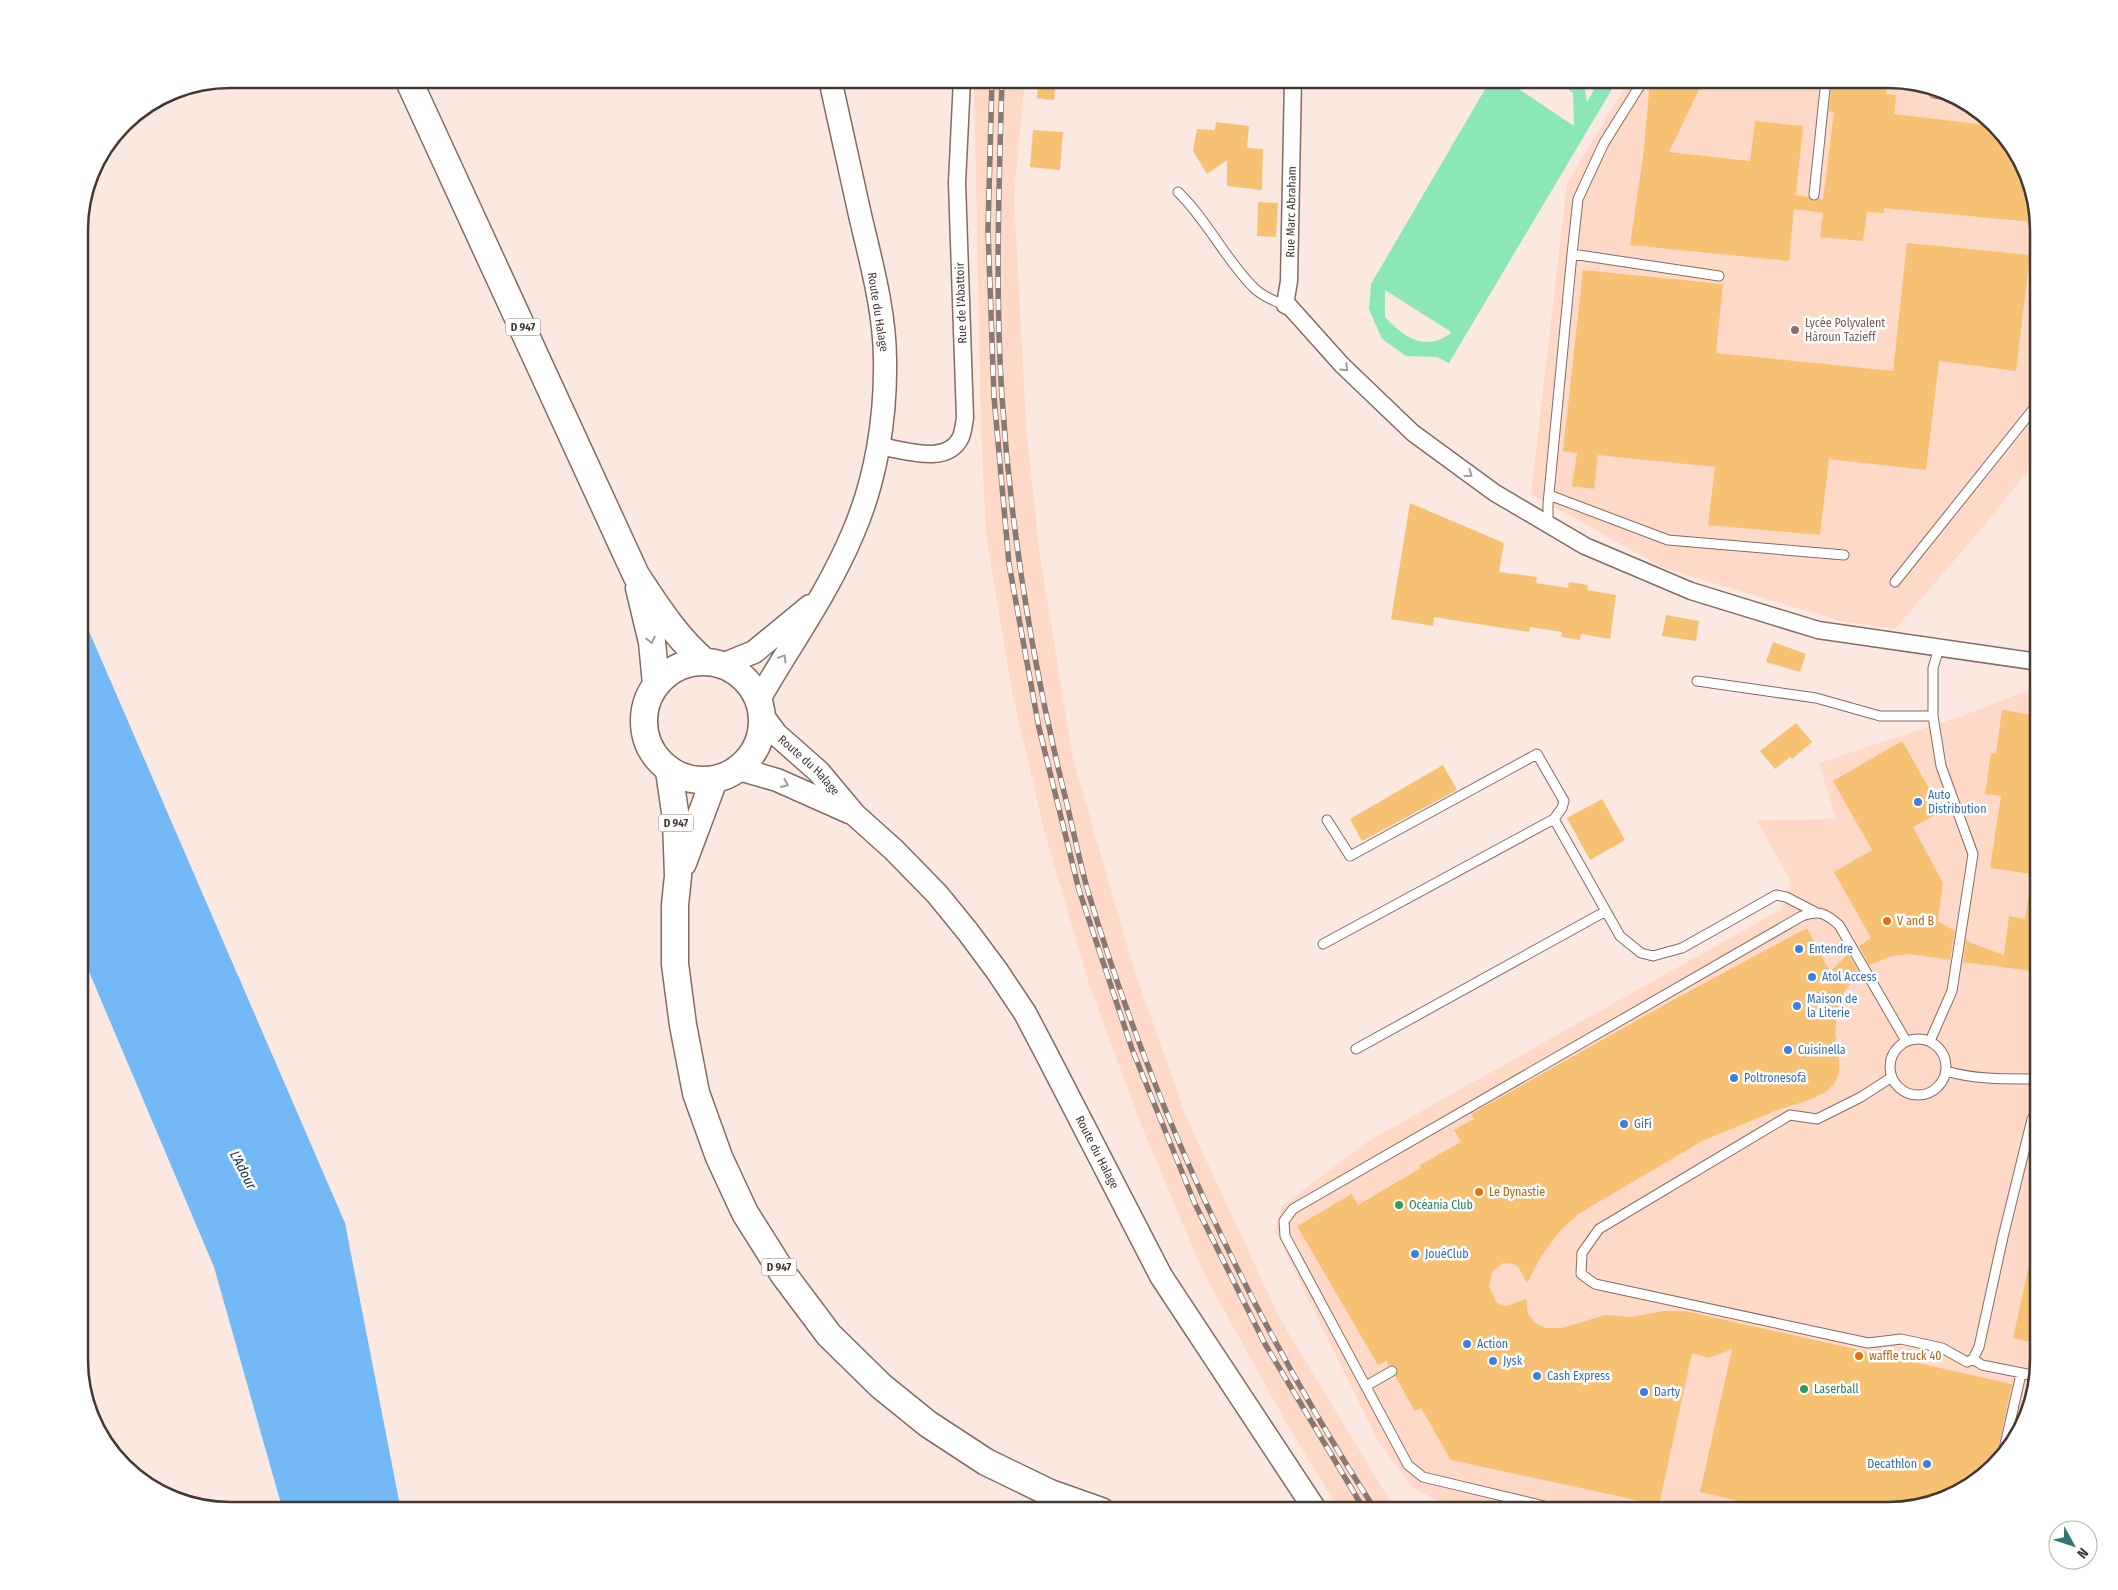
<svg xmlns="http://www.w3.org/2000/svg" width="2118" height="1590" viewBox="0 0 2118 1590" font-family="'Fira Sans Condensed',sans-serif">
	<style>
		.built { fill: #fed9c7 }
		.green { fill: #8be6b8; fill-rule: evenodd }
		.water { fill: #72b9f6 }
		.building { fill: #f7c174 }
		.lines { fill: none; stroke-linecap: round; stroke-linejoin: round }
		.service-casing { stroke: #866c5f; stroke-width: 11 }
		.minor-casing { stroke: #866c5f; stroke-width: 19 }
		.secondary-casing { stroke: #866c5f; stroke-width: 25 }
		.primary-casing { stroke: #866c5f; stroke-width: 29 }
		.service { stroke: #fff; stroke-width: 9 }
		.minor { stroke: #fff; stroke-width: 16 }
		.secondary { stroke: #fff; stroke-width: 22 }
		.primary { stroke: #fff; stroke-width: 26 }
		.rail-casing { stroke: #887973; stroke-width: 5.5 }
		.rail { stroke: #fff; stroke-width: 4; stroke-dasharray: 11; stroke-linecap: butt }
		.oneway { stroke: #a29c99 }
		.education-dot { fill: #8d6e63; stroke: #fff; stroke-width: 2 }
		.shop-dot { fill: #3f7fe0; stroke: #fff; stroke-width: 2 }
		.food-dot { fill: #e8710a; stroke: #fff; stroke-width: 2 }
		.leisure-dot { fill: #2e9e5b; stroke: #fff; stroke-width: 2 }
		.labels { text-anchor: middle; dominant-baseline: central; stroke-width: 5; stroke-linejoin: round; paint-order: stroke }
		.shield { fill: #fff; stroke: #7c7470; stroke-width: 1 }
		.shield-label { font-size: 11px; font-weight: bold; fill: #443833 }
		.street-label { font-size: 12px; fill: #443833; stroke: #fff }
		.education-label { font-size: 12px; fill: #785e54; stroke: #fff; text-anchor: start }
		.shop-label { font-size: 12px; fill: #366cbe; stroke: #fff; text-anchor: start }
		.food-label { font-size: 12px; fill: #c56008; stroke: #fff; text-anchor: start }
		.leisure-label { font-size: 12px; fill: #27864d; stroke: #fff; text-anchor: start }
		.water-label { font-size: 14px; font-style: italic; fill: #16344d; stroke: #fff }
		.rim { fill: none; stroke: #443833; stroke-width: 2.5 }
	</style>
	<rect width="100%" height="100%" fill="#fbe8e0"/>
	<path class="built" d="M974,79h51l-11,116 12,230 14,132 33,202 61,210 53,150 93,200 116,192h-56l-53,-87 -83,-150 -62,-147 -52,-140 -45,-153 -33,-142 -26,-158 -5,-106z
		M1630,79h259l49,8 43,23 43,52 15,67v202l-6,9 6,2v15l-61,76 -83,96 -55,-8 -176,-53 -133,-74 36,-311z
		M2039,686v675l-8,49 -23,43 -53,43 -66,15h-432l-44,-23 -35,-47 -103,-210 7,-25 88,-66 408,-229h3l10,-30 -35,-61 80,-1 -17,-56 143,-47z"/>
	<path class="green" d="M1491,79h21l-5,2 67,45 -1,-33 -17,-14h23l5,5 3,18 13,-23h8l7,5 -166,279 -12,-6 -31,-1 -24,-17 -13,-30 2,-25zM1385,290l66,42v1c-25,19 -47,5 -66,-16z"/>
	<path class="water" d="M79,608l266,615 56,288h-118l-69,-244 -135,-319z"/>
	<path class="building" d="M1650,79h54l-35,73 81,9 5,-40 48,5 -7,69 12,2 6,4 5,-2 4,1 11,-88 -5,-1 3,-32h56l-2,15 10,1 -2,19 100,12 30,36 11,48 -2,12 -149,-14v5l-17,-1 -4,29 -43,-4 3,-24 -29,-4 -5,52 -159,-16 14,-96z
		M1038,84l17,1 -1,15 -17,-2z
		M1216,122l33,4 -2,22 16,1 -1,41 -35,-4v-26l-20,14 -14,-23 4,-22 18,1z
		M1033,130l30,2 -3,38 -30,-3z
		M1258,202l20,1 -2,34 -19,-1z
		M1907,243l123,12 -14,116 -77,-10 -13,109 -97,-11 -9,76 -112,-10 7,-58 -117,-12 -4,34 -22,-3 5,-33 -14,-2 20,-181 140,14 -7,69 177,18z
		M1410,503l94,40 -5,29 38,5 -1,6 32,5 1,-6 19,3 -1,5 29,5 -6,44 -29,-5 -1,6 -19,-3 1,-5 -32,-5 -1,5 -95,-15 -1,9 -42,-7z
		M1666,615l33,6 -3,20 -34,-5z
		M1773,642l33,12 -6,18 -34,-10z
		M2002,710l37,6v159l-49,-7 11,-72 -16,-2 6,-41 5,1z
		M1796,723l16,19 -20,17 -2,-2 -15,12 -15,-18z
		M1902,741l40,70 -29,16 30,56 -5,38 17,10 -5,29 -40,-6 -18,2 -23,9 -10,-19 12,-8 -37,-66 38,-22 -39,-69z
		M1443,765l14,25 -95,51 -12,-22z
		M1602,799l23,41 -35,20 -23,-42z
		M2031,880h8v92l-76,-10 3,-23 5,4 33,12 5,-39 16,3z
		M1807,928l23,44 18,-18 11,19 -15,19 -7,22 -2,18 4,28v13l-5,11 -8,8 -20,9 -31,10 -71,29 -126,74 -19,18 -17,23 -15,28 -8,-15 -4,-4 -12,-1 -11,9 -3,15 8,16 9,3 20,-7 2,15 6,8 11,6h17l43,-13 26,2 33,-6h21l327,73 -17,79 -40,33 -66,15h-140l2,-7 -51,-12 32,-143 -23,9 -17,-5 -33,152 -208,-45 -30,-52 -6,3 -20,-35 3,-5 -1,-4 -5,-2 -3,1 -3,-5 -8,4 -81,-139 55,-32 6,11 63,-37 -1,-3 41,-23 -7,-12 20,-11 -3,-5 202,-114z
		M2033,1247l6,1v96l-26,-6z"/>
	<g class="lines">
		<defs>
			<path id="service" d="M1934,93l20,3
				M1178,192c29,28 46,65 74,94 8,9 22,15 33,19
				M1814,195l12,-116
				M1572,254l6,-55 26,-56 40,-64
				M1549,495l119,45 176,15
				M1548,524v-20l24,-250 147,22
				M1895,582l144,-180
				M1697,681l119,17 64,18h53
				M1327,820l23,36 187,-102 27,47 -2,7 -8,11 66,117 21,17 12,3 29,-8 94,-53 10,2 29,15
				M1323,944l231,-125
				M1890 1067a28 28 0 1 1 56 0a28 28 0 1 1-56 0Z
				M1930,1041l22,-50 21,-137 -32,-88 -8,-50v-48l6,-20
				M1356,1049l250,-138
				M1946,1071c30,9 62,8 93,8
				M1892,1077l-31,20 -44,22 -27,-4 -191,114 -17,24 -1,21 14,10 273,59 33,-4 41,9 25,14 6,-3 9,6 55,11
				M1973,1359l6,-12 24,-110 29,-118 7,-11
				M1366,1386l26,-15
				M2002,1458l19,-84
				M1565,1511l-142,-34 -15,-12 -123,-229 -1,-15 9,-12 509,-293c18,-6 23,-3 37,9l67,116"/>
			<path id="minor" d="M1293,79l-4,202 -4,24 5,2 52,58 71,68 82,60 90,53 106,45 127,39 221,32
				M878,446c24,3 69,21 83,-9 2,-5 3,-13 4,-19l-8,-235 5,-104"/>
			<g id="secondary">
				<path d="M722,665l32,-13 56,-46"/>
				<path d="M758,701c32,-56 70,-108 95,-168 23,-53 33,-115 32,-173 0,-48 -14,-98 -25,-145 -10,-45 -20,-91 -30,-136"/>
				<path id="s1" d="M762,715l14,19 43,38 36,43 39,35 43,44 31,38 29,39 28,42 21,40 115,223 155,235"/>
				<path d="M739,769l38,11 72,32"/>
			</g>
			<path id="primary" d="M408,79l228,496c21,32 40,62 69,87
				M639,588l13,54 4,42
				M644 721a59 59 0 1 1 118 0a59 59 0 1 1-118 0Z
				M669,771l7,48 2,57 -3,29v59l8,61 13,68 23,64 26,56 39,62 45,60 52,51 47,38 58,38 64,31 51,18
				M683,863l31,-83"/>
		</defs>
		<use href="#service" class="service-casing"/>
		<use href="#minor" class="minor-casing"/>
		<use href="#secondary" class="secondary-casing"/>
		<use href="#primary" class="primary-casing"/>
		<use href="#service" class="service"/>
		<use href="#minor" class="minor"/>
		<use href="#secondary" class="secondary"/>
		<use href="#primary" class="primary"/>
		<defs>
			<path id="rail" d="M992,79l-4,151 6,167 15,167 30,164 40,162 53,159 63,155 70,140 100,167
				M1002,79c-3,106 -7,212 0,318 9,135 31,271 64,403 7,29 13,59 21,88 66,220 164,431 289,623"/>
		</defs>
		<use href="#rail" class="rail-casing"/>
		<use href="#rail" class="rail"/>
	</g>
	<defs><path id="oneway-chevron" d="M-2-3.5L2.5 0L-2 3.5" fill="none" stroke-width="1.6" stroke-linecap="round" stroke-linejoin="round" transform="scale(1.25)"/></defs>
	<g class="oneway">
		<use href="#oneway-chevron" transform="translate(1345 368) rotate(44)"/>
		<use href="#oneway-chevron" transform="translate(1469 474) rotate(36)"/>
		<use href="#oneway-chevron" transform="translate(651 640) rotate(77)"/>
		<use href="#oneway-chevron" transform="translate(783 658) rotate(-59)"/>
		<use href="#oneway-chevron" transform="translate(785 784) rotate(24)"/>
	</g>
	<circle class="education-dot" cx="1795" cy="330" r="5"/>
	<g class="shop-dot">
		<circle cx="1918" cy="802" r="5"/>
		<circle cx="1799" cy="949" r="5"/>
		<circle cx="1812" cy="977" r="5"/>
		<circle cx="1797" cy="1006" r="5"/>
		<circle cx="1788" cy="1050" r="5"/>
		<circle cx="1734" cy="1078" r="5"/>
		<circle cx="1624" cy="1124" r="5"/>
		<circle cx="1415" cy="1254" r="5"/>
		<circle cx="1467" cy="1344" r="5"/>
		<circle cx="1493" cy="1361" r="5"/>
		<circle cx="1537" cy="1376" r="5"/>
		<circle cx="1644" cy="1392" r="5"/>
		<circle cx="1927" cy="1464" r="5"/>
	</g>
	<g class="food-dot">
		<circle cx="1887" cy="921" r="5"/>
		<circle cx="1479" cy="1192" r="5"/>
		<circle cx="1859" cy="1356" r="5"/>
	</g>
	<g class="leisure-dot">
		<circle cx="1399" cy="1205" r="5"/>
		<circle cx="1804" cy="1389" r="5"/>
	</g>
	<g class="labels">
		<g class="shield">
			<rect x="505.5" y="318.5" width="35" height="17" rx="4"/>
			<rect x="658.5" y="814.5" width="35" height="17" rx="4"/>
			<rect x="761.5" y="1258.5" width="35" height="17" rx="4"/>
		</g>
		<g class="shield-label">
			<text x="523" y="327">D 947</text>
			<text x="676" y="823">D 947</text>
			<text x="779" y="1267">D 947</text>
		</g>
		<g class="street-label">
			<text transform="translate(1291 212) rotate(-89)">Rue Marc Abraham</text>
			<text transform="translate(961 303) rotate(-92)">Rue de l'Abattoir</text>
			<text transform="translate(878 312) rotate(81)">Route du Halage</text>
			<text stroke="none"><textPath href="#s1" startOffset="69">Route du Halage</textPath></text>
			<text stroke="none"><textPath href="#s1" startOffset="556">Route du Halage</textPath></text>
		</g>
		<g class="education-label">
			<text x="1805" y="323">Lycée Polyvalent<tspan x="1805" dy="14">Hàroun Tazieff</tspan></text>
		</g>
		<g class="shop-label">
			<text x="1928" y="795">Auto<tspan x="1928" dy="14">Distribution</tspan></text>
			<text x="1809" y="949">Entendre</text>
			<text x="1822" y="977">Atol Access</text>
			<text x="1807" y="999">Maison de<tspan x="1807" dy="14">la Literie</tspan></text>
			<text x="1798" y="1050">Cuisinella</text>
			<text x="1744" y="1078">Poltronesofà</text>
			<text x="1634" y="1124">GiFi</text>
			<text x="1425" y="1254">JouéClub</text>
			<text x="1477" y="1344">Action</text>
			<text x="1503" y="1361">Jysk</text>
			<text x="1547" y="1376">Cash Express</text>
			<text x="1654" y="1392">Darty</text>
			<text x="1917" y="1464" text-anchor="end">Decathlon</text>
		</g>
		<g class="food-label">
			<text x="1897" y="921">V and B</text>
			<text x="1489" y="1192">Le Dynastie</text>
			<text x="1869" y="1356">waffle truck 40</text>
		</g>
		<g class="leisure-label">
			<text x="1409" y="1205">Océania Club</text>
			<text x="1814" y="1389">Laserball</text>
		</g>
		<g class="water-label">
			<text transform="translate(243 1170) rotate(63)">L'Adour</text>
		</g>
	</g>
	<path d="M0 0H2118V1590H0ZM230 88H1888A142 142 0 0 1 2030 230V1360A142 142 0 0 1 1888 1502H230A142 142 0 0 1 88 1360V230A142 142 0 0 1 230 88Z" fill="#fff" fill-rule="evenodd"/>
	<path class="rim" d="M230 88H1888A142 142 0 0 1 2030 230V1360A142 142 0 0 1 1888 1502H230A142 142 0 0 1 88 1360V230A142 142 0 0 1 230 88Z"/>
	<g transform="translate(2073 1545) rotate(130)"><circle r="24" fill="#ffffff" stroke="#b4afad"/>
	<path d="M0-4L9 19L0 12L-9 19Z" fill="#2f7874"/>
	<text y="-8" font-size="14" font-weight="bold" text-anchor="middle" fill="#443833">N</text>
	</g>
</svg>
